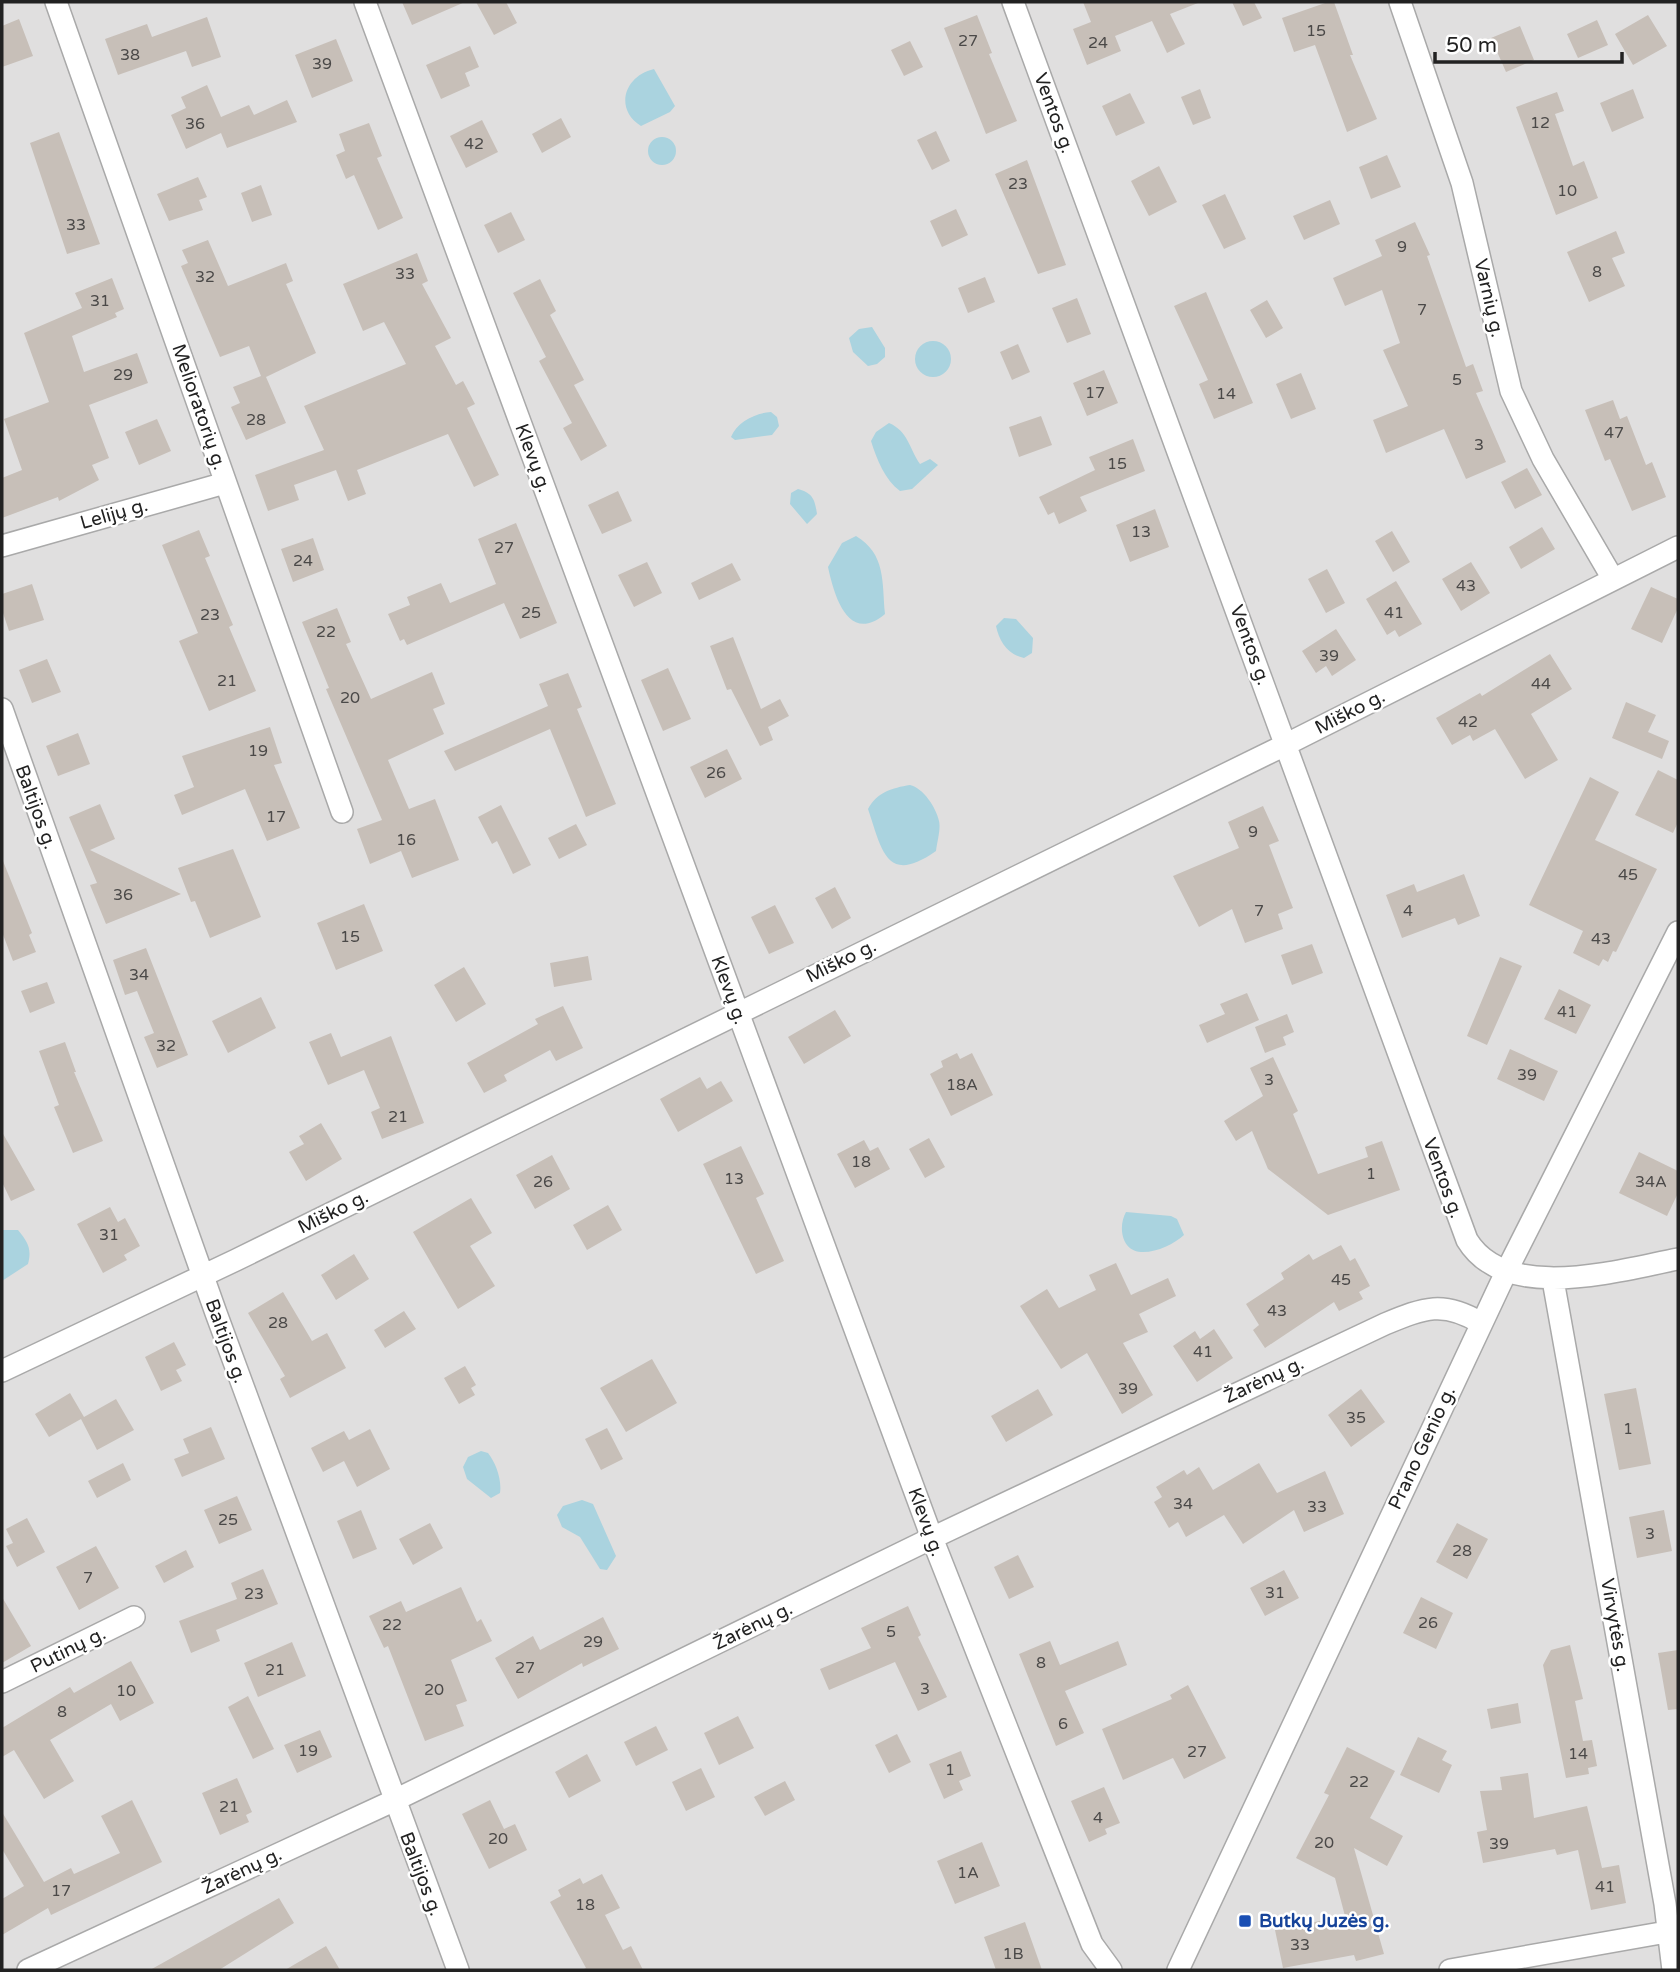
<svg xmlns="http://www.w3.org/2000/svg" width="1680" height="1972" viewBox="0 0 1680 1972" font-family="'Varela Round',sans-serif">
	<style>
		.residential { fill: #e0dfdf }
		.water { fill: #aad3df }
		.building { fill: #c7bfb8 }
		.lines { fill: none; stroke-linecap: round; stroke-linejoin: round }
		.street-casing { stroke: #a9a9a9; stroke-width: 24 }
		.street { stroke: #fff; stroke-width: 21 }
		.transit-dot { fill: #1a4fb4; stroke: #fff; stroke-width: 2.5 }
		.labels { text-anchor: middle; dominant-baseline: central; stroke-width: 5; stroke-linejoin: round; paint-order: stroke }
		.number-label { font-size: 16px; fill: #4b4948 }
		.street-label { font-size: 19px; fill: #222; stroke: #fff }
		.transit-label { font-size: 19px; font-weight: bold; fill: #164399; stroke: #fff; text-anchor: start }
	</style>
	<rect width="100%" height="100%" fill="#f2efe9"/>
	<path class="residential" d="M2,2h1676v1968h-1676z"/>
	<path class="water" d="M654,69l21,37 -5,6 -29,14c-27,-17 -17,-50 13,-57z
		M648 151a14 14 0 1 1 28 0a14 14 0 1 1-28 0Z
		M872,327l13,21v9l-8,7 -9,2 -15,-14 -4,-14 10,-9z
		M915 359a18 18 0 1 1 36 0a18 18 0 1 1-36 0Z
		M771,412l6,5 2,9 -7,9 -37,5 -4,-3c6,-15 24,-24 40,-25z
		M889,423c19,8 20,25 31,41l10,-5 8,6 -26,24 -12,2c-15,-11 -23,-31 -29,-50l5,-9z
		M798,489c15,4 17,11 19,25l-10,10 -17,-20 1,-11z
		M856,536c30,18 26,46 29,78 -37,31 -51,-19 -57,-47l14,-24z
		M1004,618l12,1 17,19 -1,15 -8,5c-16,-3 -25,-17 -28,-32z
		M910,785c13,3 26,22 29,36 2,8 -2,21 -3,30 -50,35 -54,-1 -68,-42 9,-17 24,-21 42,-24z
		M1126,1212l45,4 6,3 7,16c-10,9 -28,18 -43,17 -20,-1 -23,-26 -15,-40z
		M2,1230h16c10,12 14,19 10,34l-26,17z
		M481,1451l7,2c8,10 14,27 12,40l-9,5 -24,-19 -4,-12 5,-10z
		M582,1500l11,4 23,52 -9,14 -7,-1 -20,-32 -18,-10 -5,-12 6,-9z"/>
	<path class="building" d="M402,2h63l-53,23z
		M476,2h30l11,21 -23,12z
		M1083,2h114l1,1 -28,11 15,30 -18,9 -15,-32 -37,15 6,15 -34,14 -14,-36 18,-7z
		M1232,2h22l8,16 -19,8z
		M1328,2h6l19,53h-3l27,64 -30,13 -32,-87 -21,7 -12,-34z
		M977,15l15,38 -3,1 28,67 -31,13 -42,-106z
		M1648,15l19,31 -34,19 -18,-31z
		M207,17l14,40 -29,10 -6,-16 -68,24 -13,-36 42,-15 5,13z
		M19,19l14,37 -31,11v-41z
		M1597,20l11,25 -30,13 -11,-24z
		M1520,26l14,34 -28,12 -15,-34z
		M336,39l17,42 -41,17 -17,-43z
		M910,41l13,26 -19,9 -13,-26z
		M470,46l9,21 -14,6 5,13 -29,13 -15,-34z
		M207,85l14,32 28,-12 5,10 33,-15 10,22 -70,26 -6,-15 -35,16 -15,-34 15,-7 -5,-11z
		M1200,89l11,29 -18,7 -12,-28z
		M1633,89l11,29 -32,14 -12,-29z
		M1557,92l7,19 -9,3 18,52 11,-5 14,37 -42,17 -40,-108z
		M1130,93l15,30 -29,13 -14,-30z
		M561,118l10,19 -29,16 -10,-19z
		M482,120l16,32 -32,16 -16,-32z
		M369,123l13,33 -5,2 26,60 -25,12 -24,-55 -8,4 -10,-24 9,-4 -6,-17z
		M936,131l14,30 -18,9 -15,-30z
		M59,132l41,112 -33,10 -37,-111z
		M1387,155l14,32 -30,12 -12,-32z
		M1027,160l39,105 -28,9 -43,-100z
		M1159,166l18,36 -28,14 -18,-35z
		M198,177l9,20 -8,3 4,10 -34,11 -12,-27z
		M261,185l11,30 -20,7 -11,-29z
		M1225,194l21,45 -22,10 -22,-44z
		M1330,200l10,24 -36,16 -11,-24z
		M956,209l12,26 -26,12 -12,-26z
		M511,212l14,28 -27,13 -14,-28z
		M1415,222l15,33 -3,1 39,111 7,-3 10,27 -7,2 30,69 -40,17 -22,-50 -58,24 -13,-33 35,-14 -25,-56 17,-7 -18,-53 -37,16 -12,-28 49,-22 -7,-16z
		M1616,231l9,22 -13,5 13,28 -36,16 -22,-50z
		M208,240l20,46 58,-23 7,18 -7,3 30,69 -50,24 20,46 -40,17 -15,-33 9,-4 -7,-16 28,-11 -12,-30 -29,11 -39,-91 7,-3 -6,-13z
		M417,253l11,28 -6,3 29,54 -16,8 21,39 7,-4 12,23 -8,4 32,67 -25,12 -26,-53 -91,36 9,24 -18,7 -12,-31 -42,15 5,15 -31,11 -13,-36 69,-25 -20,-44 102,-42 -22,-42 -21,9 -20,-47z
		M985,277l10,25 -27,11 -10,-25z
		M112,278l12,31 -9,4 2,4 -45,19 12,36 53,-19 11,30 -59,22 20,53 -17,7 7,15 -40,21 -1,-4 -56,21v-40l20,-8 -18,-51 45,-17 -25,-69 58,-25 -7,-15z
		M540,279l16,32 -6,4 34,65 -10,5 33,61 -26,15 -18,-33 9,-5 -33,-62 7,-4 -33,-64z
		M1206,292l47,111 -39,16 -15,-35 9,-4 -34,-74z
		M1077,298l14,36 -24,9 -15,-35z
		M1267,300l16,28 -17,10 -16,-28z
		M1018,344l12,28 -18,8 -12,-28z
		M1104,370l14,33 -31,13 -14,-33z
		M1301,373l15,36 -25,10 -15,-35z
		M1613,400l7,19 7,-3 19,49 6,-3 14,35 -34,14 -22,-52 -5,2 -20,-51z
		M1041,416l11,29 -33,12 -10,-30z
		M157,419l14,32 -32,14 -14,-33z
		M1133,439l12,32 -65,26 7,14 -28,13 -5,-12 -6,3 -9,-18 56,-27 -6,-13z
		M1527,468l15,27 -27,14 -14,-27z
		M618,491l14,30 -30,13 -14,-29z
		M1155,509l14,38 -39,15 -14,-37z
		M516,523l41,100 -37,16 -16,-36 -97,42 -3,-6 -4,2 -12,-27 22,-9 -3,-8 34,-14 9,20 46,-19 -18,-45z
		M1542,527l13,22 -34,20 -12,-22z
		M199,530l11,26 -5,2 28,67 -4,2 27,64 -47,20 -30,-70 19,-8 -36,-88z
		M1392,531l18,31 -17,10 -18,-31z
		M313,538l11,32 -31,12 -12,-33z
		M647,562l15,31 -28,14 -16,-32z
		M1471,562l19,31 -29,18 -19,-32z
		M732,563l9,17 -42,20 -8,-17z
		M1327,569l18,34 -19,10 -18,-34z
		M1396,581l26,43 -23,13 -4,-7 -8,5 -21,-36z
		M32,584l12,36 -35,11 -7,-21v-16z
		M1651,587l27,12v9l-16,35 -31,-14z
		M337,608l14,34 -5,2 25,55 61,-27 13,32 -12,5 11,25 -56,26 21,49 26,-10 24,61 -47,18 -11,-27 -31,13 -13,-35 25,-9 -56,-131 3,-1 -27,-66z
		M1336,629l20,31 -24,16 -6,-10 -10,7 -14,-22z
		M733,637l28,72 19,-10 9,17 -21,11 5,13 -13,6 -29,-57 -4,1 -17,-44z
		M1550,654l22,35 -41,25 27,46 -33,19 -30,-50 -22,12 -3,-6 -18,10 -16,-27 44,-25 2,3z
		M47,659l14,33 -29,11 -13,-33z
		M668,668l23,51 -28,12 -22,-51z
		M568,673l14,34 -5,2 39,95 -30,13 -36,-88 -95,42 -11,-20 104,-45 -9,-22z
		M1626,702l30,13 -8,17 21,9 -7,18 -50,-21z
		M270,727l12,36 -8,2 26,63 -33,13 -22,-52 -63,26 -8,-20 20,-8 -12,-31z
		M78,733l12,31 -32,12 -12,-30z
		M727,749l15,30 -37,19 -15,-31z
		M1658,770l20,10v42l-5,11 -38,-18z
		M1590,777l29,15 -24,48 62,29 -41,83 -3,-1 -5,11 -5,-3 -4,7 -26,-13 10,-22 -54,-26z
		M100,804l15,35 -25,11 91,44 -75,30 -16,-39 7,-2 -28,-66z
		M501,805l30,60 -18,9 -16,-33 -5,3 -14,-27z
		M1263,806l16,35 -10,4 24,63 -15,6 5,15 -38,14 -13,-34 -33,18 -26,-51 66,-28 -11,-26z
		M576,824l11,21 -28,14 -11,-21z
		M233,849l28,68 -51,21 -15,-37 -4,1 -13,-34z
		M3,861l29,72 -3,2 7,17 -23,9 -11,-29z
		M1464,874l16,42 -22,9 -3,-7 -53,20 -16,-43 28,-11 3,8z
		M835,887l16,31 -19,11 -17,-31z
		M364,904l19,47 -47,19 -19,-47z
		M775,905l19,38 -25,11 -18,-37z
		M1312,944l11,29 -31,12 -11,-30z
		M146,948l42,107 -31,13 -13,-31 10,-4 -17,-42 -12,4 -12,-35z
		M588,956l4,24 -38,7 -4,-24z
		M1500,957l22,9 -35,79 -20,-9z
		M464,967l22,37 -30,18 -22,-37z
		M47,982l8,21 -25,10 -9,-22z
		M1559,989l32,16 -15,29 -32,-15z
		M1247,993l12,27 -52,23 -8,-18 26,-11 -5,-10z
		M261,997l15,31 -48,25 -16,-32z
		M563,1006l20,42 -27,13 -6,-11 -46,25 3,6 -23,12 -17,-30 71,-39 -3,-5z
		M835,1010l16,26 -47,28 -16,-27z
		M1287,1014l7,18 -11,5 3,8 -21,8 -10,-26z
		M331,1033l10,24 50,-21 33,87 -42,16 -11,-27 9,-4 -16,-38 -36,15 -19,-43z
		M65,1042l11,30h-2l29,69 -30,12 -19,-46 5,-2 -20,-54z
		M1510,1049l48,22 -14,30 -47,-22z
		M957,1053l3,6 12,-6 21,42 -42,21 -21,-42 13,-7 -2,-6z
		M1273,1057l25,54 -5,3 25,60 50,-17 -3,-10 17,-6 18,49 -72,25 -60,-46 -16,-38 -16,10 -12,-20 39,-25 -13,-28z
		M700,1077l7,12 14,-8 12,20 -55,31 -18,-33z
		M321,1123l21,36 -36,22 -17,-29 15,-8 -5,-8z
		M2,1132l33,58 -24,11 -9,-19z
		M929,1138l16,29 -20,11 -16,-29z
		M864,1140l6,11 8,-4 12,22 -35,19 -18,-34z
		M741,1146l23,48 -8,4 28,63 -28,13 -53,-110z
		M1639,1152l39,19v22l-11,23 -48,-23z
		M552,1155l18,34 -35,20 -19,-34z
		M471,1198l21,35 -22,13 25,40 -37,23 -45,-77z
		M608,1205l14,25 -35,20 -14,-25z
		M110,1207l8,15 7,-4 15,28 -16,9 3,5 -24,13 -26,-49z
		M1341,1245l9,16 5,-3 15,28 -11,6 4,7 -24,12 -5,-9 -69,46 -12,-18 6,-5 -13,-21 38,-25 -3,-6 28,-19 4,6z
		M354,1254l15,25 -33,21 -15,-25z
		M1116,1263l15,32 37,-17 8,18 -37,18 9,18 -25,11 30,52 -31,19 -35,-61 -26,16 -41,-63 27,-17 12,19 37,-18 -7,-15z
		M283,1292l29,49 15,-8 19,35 -56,30 -10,-19 5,-3 -37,-63z
		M404,1311l12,18 -31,19 -11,-18z
		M1214,1329l19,29 -36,24 -24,-36 22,-15 5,8z
		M174,1342l12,23 -10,5 6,11 -21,10 -16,-34z
		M652,1359l25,44 -51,29 -26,-44z
		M465,1366l11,19 -5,3 4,7 -16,9 -15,-26z
		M1636,1388l15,76 -32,6 -15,-76z
		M1038,1389l15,26 -47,27 -15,-26z
		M1361,1389l24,33 -34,25 -23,-32z
		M70,1393l14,24 32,-18 18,31 -37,20 -16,-31 -32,18 -14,-23z
		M211,1427l14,32 -43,18 -8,-18 15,-6 -6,-14z
		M607,1428l16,31 -22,11 -16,-31z
		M370,1429l20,40 -33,18 -13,-26 -21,11 -12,-24 33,-17 5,9z
		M123,1463l8,17 -34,18 -9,-17z
		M1259,1463l18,30 48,-22 19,43 -40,18 -10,-22 -51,34 -19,-29 -38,22 -8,-15 -9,6 -15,-26 8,-5 -6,-10 28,-17 3,5 12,-8 14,23z
		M237,1496l15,34 -33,14 -15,-34z
		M361,1510l16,39 -24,10 -16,-38z
		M1664,1510l8,41 -35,7 -8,-41z
		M27,1518l18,34 -28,15 -11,-21 7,-3 -7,-14z
		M430,1523l13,25 -30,17 -14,-26z
		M1457,1523l31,16 -21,40 -31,-17z
		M96,1546l23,42 -40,22 -23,-43z
		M186,1550l8,17 -30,16 -9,-17z
		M1018,1555l16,32 -25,12 -15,-32z
		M263,1569l15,35 -62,26 4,11 -29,12 -12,-32 58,-22 -6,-16z
		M1284,1570l15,28 -34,18 -15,-28z
		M461,1587l16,35 4,-3 11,22 -41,19 16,41 -11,4 8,21 -39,15 -37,-95 -4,2 -15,-32 32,-15 5,11z
		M2,1597l29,49 -29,17z
		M1421,1597l32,16 -17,36 -33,-16z
		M908,1606l13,29 -3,2 29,60 -29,14 -23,-49 -66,28 -9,-21 51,-21 -10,-20z
		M603,1617l16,32 -36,18 -1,-4 -64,36 -23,-41 38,-22 7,14z
		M1050,1641l10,24 58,-24 9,24 -62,26 19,42 -28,13 -37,-92z
		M292,1642l14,34 -48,21 -14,-34z
		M1570,1645l13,54 -8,2 8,40 9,-1 5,26 -9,2 1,6 -23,4 -23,-113 8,-15z
		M1678,1650v59l-10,1 -10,-57z
		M131,1661l23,42 -34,18 -9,-17 -61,36 24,41 -30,18 -30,-49 -12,7v-29l68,-41 4,6z
		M1188,1685l38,73 -42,21 -11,-21 -50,22 -21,-51 70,-30 -2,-4z
		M248,1696l26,53 -21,10 -25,-52z
		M1518,1703l3,20 -30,6 -4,-20z
		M738,1716l16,32 -35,17 -15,-32z
		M656,1726l12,24 -32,16 -12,-24z
		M320,1730l12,27 -35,16 -13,-28z
		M897,1734l14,28 -22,11 -14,-28z
		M1418,1737l29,14 -5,9 10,5 -13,28 -39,-18z
		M1347,1747l48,24 -25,47 33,18 -16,30 -33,-18 30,106 -28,7 -2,-6 -71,13 -8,-38 70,-14 -10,-38 -39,-20 33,-63 -5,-2z
		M961,1751l10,25 -12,5 4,9 -19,9 -15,-35z
		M587,1754l14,27 -32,17 -14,-26z
		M701,1768l14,29 -29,14 -14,-29z
		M1528,1773l6,45 53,-12 15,62 17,-3 7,38 -35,7 -13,-60 -21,5 -2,-6 -72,14 -6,-31 10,-2 -7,-39 22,-1 -2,-13z
		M237,1778l15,34 -6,3 3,7 -29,13 -18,-42z
		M785,1781l10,19 -30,16 -11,-19z
		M1104,1787l16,36 -15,6 2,5 -18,8 -18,-41z
		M132,1800l30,62 -111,53 -3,-7 -46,27v-36l22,-13 -22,-37v-37l42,70 27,-14 3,6 46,-21 -19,-37z
		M490,1800l14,29 11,-5 12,26 -38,19 -27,-55z
		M982,1842l18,44 -45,18 -18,-43z
		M602,1874l18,34 -15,7 18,35 8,-4 12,24h-61l4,-2 -36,-66 11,-6 -3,-6 22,-12 3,6z
		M279,1898l15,25 -75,47h-69z
		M1025,1922l17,48h-46l-12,-33z
		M326,1946l14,24h-55z"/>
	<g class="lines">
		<defs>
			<path id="street" d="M56,2l286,810
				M365,2l567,1536 160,406 19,26
				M1013,2l454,1238c39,64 152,30 211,19
				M1400,2l62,181 49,208 32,68 70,120
				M2,546l223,-63
				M2,709l214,604 242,657
				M1553,1280l112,624 8,66
				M2,1371l234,-111 1051,-516 391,-197
				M2,1682l132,-65
				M28,1970l365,-169 539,-263 453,-214c39,-16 58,-24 96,-1
				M1178,1970l329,-700 171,-338
				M1450,1970l228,-40"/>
		</defs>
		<use href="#street" class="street-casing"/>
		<use href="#street" class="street"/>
	</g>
	<rect class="transit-dot" x="1238" y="1914" width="14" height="14" rx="3.5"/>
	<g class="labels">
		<g class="number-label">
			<text x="1316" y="31">15</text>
			<text x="968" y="41">27</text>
			<text x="1098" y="43">24</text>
			<text x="130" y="55">38</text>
			<text x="322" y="64">39</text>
			<text x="1540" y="123">12</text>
			<text x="195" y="124">36</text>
			<text x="474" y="144">42</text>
			<text x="1018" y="184">23</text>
			<text x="1567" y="191">10</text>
			<text x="76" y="225">33</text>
			<text x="1402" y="247">9</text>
			<text x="1597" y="272">8</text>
			<text x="405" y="274">33</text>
			<text x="205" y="277">32</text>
			<text x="100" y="301">31</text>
			<text x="1422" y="310">7</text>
			<text x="123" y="375">29</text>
			<text x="1457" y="380">5</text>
			<text x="1095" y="393">17</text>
			<text x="1226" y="394">14</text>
			<text x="256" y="420">28</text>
			<text x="1614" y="433">47</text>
			<text x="1479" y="445">3</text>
			<text x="1117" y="464">15</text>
			<text x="1141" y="532">13</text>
			<text x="504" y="548">27</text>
			<text x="303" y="561">24</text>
			<text x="1466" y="586">43</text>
			<text x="531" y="613">25</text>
			<text x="1394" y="613">41</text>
			<text x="210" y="615">23</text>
			<text x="326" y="632">22</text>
			<text x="1329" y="656">39</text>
			<text x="227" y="681">21</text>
			<text x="1541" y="684">44</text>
			<text x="350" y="698">20</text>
			<text x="1468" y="722">42</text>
			<text x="258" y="751">19</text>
			<text x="716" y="773">26</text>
			<text x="276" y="817">17</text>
			<text x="1253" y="832">9</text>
			<text x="406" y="840">16</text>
			<text x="1628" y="875">45</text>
			<text x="123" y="895">36</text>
			<text x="1259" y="911">7</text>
			<text x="1408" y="911">4</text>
			<text x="350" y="937">15</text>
			<text x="1601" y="939">43</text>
			<text x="139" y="975">34</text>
			<text x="1567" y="1012">41</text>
			<text x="166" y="1046">32</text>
			<text x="1527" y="1075">39</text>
			<text x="1269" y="1080">3</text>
			<text x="962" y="1085">18A</text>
			<text x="398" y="1117">21</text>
			<text x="861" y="1162">18</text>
			<text x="1371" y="1174">1</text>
			<text x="734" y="1179">13</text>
			<text x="543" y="1182">26</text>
			<text x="1651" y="1182">34A</text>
			<text x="109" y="1235">31</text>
			<text x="1341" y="1280">45</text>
			<text x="1277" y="1311">43</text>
			<text x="278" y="1323">28</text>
			<text x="1203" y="1352">41</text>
			<text x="1128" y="1389">39</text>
			<text x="1356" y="1418">35</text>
			<text x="1628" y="1429">1</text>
			<text x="1183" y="1504">34</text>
			<text x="1317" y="1507">33</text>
			<text x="228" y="1520">25</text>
			<text x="1650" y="1534">3</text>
			<text x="1462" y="1551">28</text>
			<text x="88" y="1578">7</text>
			<text x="1275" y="1593">31</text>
			<text x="254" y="1594">23</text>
			<text x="1428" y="1623">26</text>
			<text x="392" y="1625">22</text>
			<text x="891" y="1632">5</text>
			<text x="593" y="1642">29</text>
			<text x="1041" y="1663">8</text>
			<text x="525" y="1668">27</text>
			<text x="275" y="1670">21</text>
			<text x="925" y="1689">3</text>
			<text x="434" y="1690">20</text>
			<text x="126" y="1691">10</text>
			<text x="62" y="1712">8</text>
			<text x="1063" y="1724">6</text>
			<text x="308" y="1751">19</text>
			<text x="1197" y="1752">27</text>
			<text x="1578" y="1754">14</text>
			<text x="950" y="1770">1</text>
			<text x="1359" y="1782">22</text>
			<text x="229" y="1807">21</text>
			<text x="1098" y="1818">4</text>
			<text x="498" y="1839">20</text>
			<text x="1324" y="1843">20</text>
			<text x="1499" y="1844">39</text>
			<text x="968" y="1873">1A</text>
			<text x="1605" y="1887">41</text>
			<text x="61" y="1891">17</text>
			<text x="585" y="1905">18</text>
			<text x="1300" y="1945">33</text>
			<text x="1013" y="1954">1B</text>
		</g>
		<g class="street-label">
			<text transform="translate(1054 113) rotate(70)">Ventos g.</text>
			<text transform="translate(1489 298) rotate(77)">Varnių g.</text>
			<text transform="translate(199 407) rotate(71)">Melioratorių g.</text>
			<text transform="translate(533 458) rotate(70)">Klevų g.</text>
			<text transform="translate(114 514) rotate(-16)">Lelijų g.</text>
			<text transform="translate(1250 645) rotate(70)">Ventos g.</text>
			<text transform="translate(1350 712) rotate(-27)">Miško g.</text>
			<text transform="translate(36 807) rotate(70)">Baltijos g.</text>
			<text transform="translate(841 961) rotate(-26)">Miško g.</text>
			<text transform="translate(729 990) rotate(70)">Klevų g.</text>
			<text transform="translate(1443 1178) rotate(70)">Ventos g.</text>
			<text transform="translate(333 1212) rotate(-26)">Miško g.</text>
			<text transform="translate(226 1341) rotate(70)">Baltijos g.</text>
			<text transform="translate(1264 1380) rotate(-25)">Žarėnų g.</text>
			<text transform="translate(1422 1448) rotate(-65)">Prano Genio g.</text>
			<text transform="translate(926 1522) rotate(70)">Klevų g.</text>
			<text transform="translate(1615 1625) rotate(80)">Virvytės g.</text>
			<text transform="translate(753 1626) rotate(-26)">Žarėnų g.</text>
			<text transform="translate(68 1650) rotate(-26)">Putinų g.</text>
			<text transform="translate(242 1871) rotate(-25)">Žarėnų g.</text>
			<text transform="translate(421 1874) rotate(69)">Baltijos g.</text>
		</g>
		<g class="transit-label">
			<text x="1259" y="1921">Butkų Juzės g.</text>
		</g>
	</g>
	<rect width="1680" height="1972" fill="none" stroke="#222222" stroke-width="7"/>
	<path d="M1435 52v10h187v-10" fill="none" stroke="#222222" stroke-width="3.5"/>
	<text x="1446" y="52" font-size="21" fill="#222222" stroke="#ffffff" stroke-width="5" paint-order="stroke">50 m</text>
</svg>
